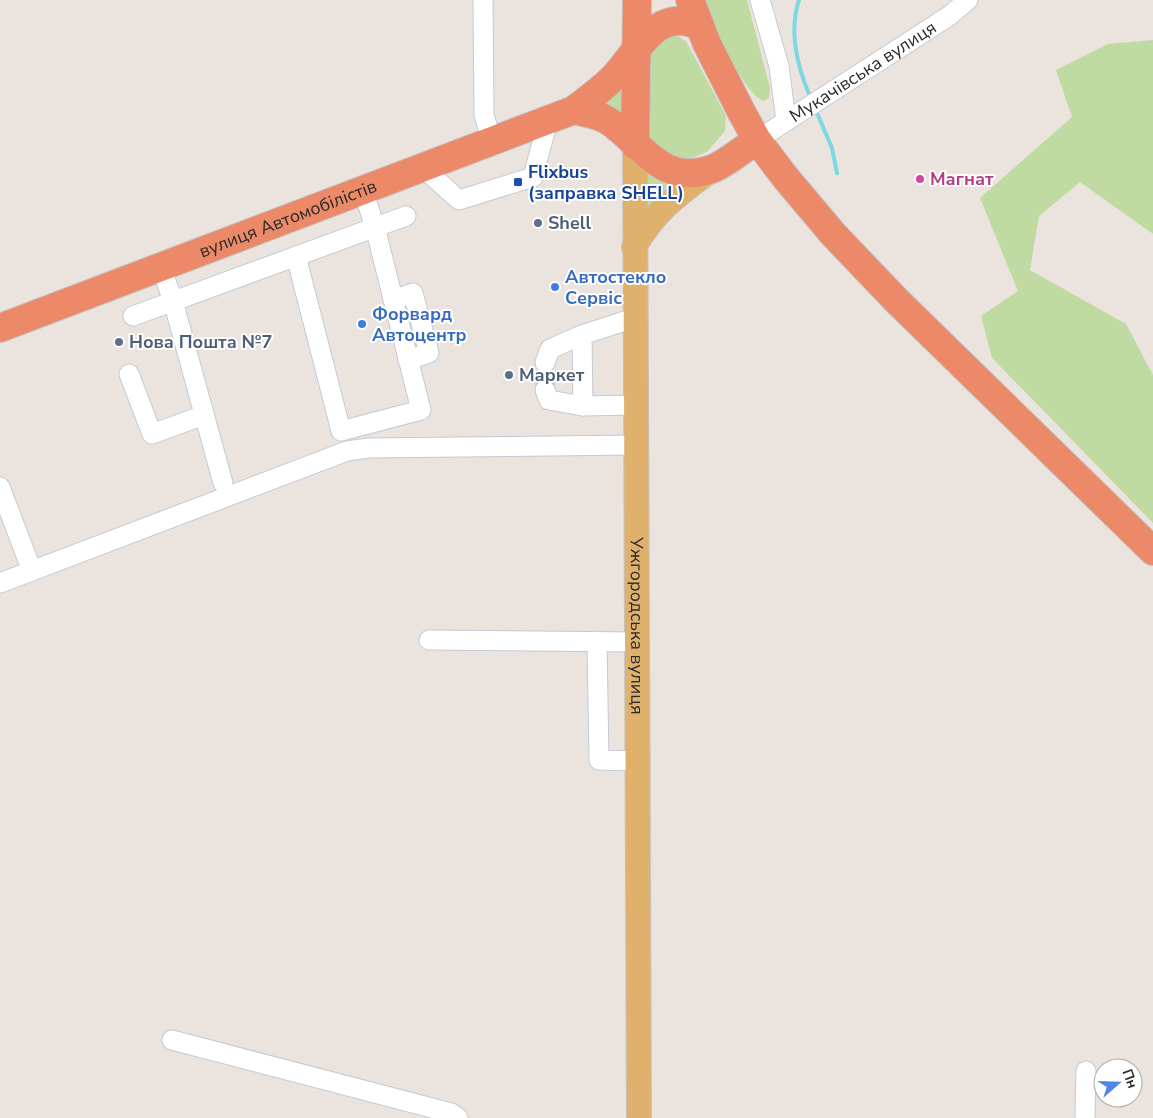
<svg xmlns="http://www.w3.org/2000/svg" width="1153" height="1118" viewBox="0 0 1153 1118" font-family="'Nunito Sans',sans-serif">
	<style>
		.green { fill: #bfdba1 }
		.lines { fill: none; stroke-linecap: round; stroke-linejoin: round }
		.stream { stroke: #7dd8e1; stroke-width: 4 }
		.minor-tunnel { stroke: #c4beba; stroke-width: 19; stroke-dasharray: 19 9; stroke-linecap: butt }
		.minor-casing { stroke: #c5cad2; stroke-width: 21 }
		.major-casing { stroke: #c3c3c3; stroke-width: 26 }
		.highway-casing { stroke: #c3c3c3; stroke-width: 30 }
		.minor { stroke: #fff; stroke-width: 19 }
		.major { stroke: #e0b16d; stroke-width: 24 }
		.highway { stroke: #ec8968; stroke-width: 28 }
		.hotel-dot { fill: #d1479c; stroke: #fff; stroke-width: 2 }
		.transit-dot { fill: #1a4fb4; stroke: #fff; stroke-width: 2 }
		.service-dot { fill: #5c6f8a; stroke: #fff; stroke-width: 2 }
		.shop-dot { fill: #3f7fe0; stroke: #fff; stroke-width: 2 }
		.labels { text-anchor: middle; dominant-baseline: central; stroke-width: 4; stroke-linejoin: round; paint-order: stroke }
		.street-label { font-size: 18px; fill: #2a2a2a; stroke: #fff }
		.transit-label { font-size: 18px; font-weight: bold; fill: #164399; stroke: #fff; text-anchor: start }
		.hotel-label { font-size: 18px; font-weight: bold; fill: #b23c85; stroke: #fff; text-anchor: start }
		.service-label { font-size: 18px; font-weight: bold; fill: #4e5e75; stroke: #fff; text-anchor: start }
		.shop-label { font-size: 18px; font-weight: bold; fill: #366cbe; stroke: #fff; text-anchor: start }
	</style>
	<rect width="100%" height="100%" fill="#ebe3de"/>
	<path class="green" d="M703,0h44l23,88 -1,10 -5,3c-21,-6 -50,-79 -61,-101z
		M672,33l14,8 40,75 -1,15 -18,21 -24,9 -21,-4 -17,-16 4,-99z
		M1153,40v194l-73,-52 -41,34 -9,54 96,54 27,51v148l-161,-165 -11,-42 37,-25 -38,-93 92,-81 -16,-47 52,-26z
		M627,81l2,40 -33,-21z
		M648,161l39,17 -41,34z"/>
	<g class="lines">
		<path class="stream" d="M799,0c-10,30 -2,65 10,94
			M817,113l15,35 5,25"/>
		<path class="minor-tunnel" d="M545,390v-27"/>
		<defs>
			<g id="minor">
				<path d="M483,0l1,115 8,26"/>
				<path d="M760,0l19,66 7,55"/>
				<path id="s1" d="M757,140l192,-124 19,-16"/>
				<path d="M422,167l37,33 74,-23 15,-57"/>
				<path d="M296,256l45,175 80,-21 -46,-183 -12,-37"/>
				<path d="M161,267l12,34 50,182"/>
				<path d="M393,300l20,-7 16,60 -21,7"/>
				<path d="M133,316l273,-100"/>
				<path d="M634,318l-52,17 1,71 51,-1"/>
				<path d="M545,363l5,-14 32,-14"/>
				<path d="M129,374l23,60 52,-19"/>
				<path d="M545,390l4,10 34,6"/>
				<path d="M0,487l32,84"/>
				<path d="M0,583l347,-132 22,-3 266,-3"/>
				<path d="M429,640l209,2"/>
				<path d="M597,641l2,119 39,1"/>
				<path d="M172,1040l279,73 7,5"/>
				<path d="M1085,1118l1,-47"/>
			</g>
			<g id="major">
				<path id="s2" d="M635,145l4,973"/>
				<path d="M634,247c23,-39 43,-51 78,-78"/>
			</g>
			<g id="highway">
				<path d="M690,0l17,44 35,69 15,27 28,37 48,57 63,66 257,251"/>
				<path d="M574,110c11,3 23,4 33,10 35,22 53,67 105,49 15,-6 31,-20 45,-29"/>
				<path d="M635,145l2,-145"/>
				<path id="s3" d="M0,328l574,-218c13,-10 27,-20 39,-32 25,-26 44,-73 86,-52"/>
			</g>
		</defs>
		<use href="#minor" class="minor-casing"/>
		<use href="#major" class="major-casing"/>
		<use href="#highway" class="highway-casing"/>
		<use href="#minor" class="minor"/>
		<use href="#major" class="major"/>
		<use href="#highway" class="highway"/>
	</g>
	<circle class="hotel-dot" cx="920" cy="179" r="5"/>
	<rect class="transit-dot" x="513" y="177" width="10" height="10" rx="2.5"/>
	<g class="service-dot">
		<circle cx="538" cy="223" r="5"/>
		<circle cx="119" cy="342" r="5"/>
		<circle cx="509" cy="375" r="5"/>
	</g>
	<g class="shop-dot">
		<circle cx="555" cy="287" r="5"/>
		<circle cx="362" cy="324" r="5"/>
	</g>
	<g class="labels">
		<g class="street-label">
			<text stroke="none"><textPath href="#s1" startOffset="126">Мукачівська вулиця</textPath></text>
			<text stroke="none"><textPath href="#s3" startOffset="308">вулиця Автомобілістів</textPath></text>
			<text stroke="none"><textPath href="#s2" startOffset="481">Ужгородська вулиця</textPath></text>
		</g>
		<g class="transit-label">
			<text x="528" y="172">Flixbus<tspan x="528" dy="21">(заправка SHELL)</tspan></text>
		</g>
		<g class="hotel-label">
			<text x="930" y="179">Магнат</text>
		</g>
		<g class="service-label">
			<text x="548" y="223">Shell</text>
			<text x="129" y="342">Нова Пошта №7</text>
			<text x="519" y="375">Маркет</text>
		</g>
		<g class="shop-label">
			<text x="565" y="277">Автостекло<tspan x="565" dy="21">Сервіс</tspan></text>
			<text x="372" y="314">Форвард<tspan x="372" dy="21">Автоцентр</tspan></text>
		</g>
	</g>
	<g transform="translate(1118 1083) rotate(70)"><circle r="24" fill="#ffffff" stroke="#aaaaaa"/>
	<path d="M0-4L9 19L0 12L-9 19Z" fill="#5087e5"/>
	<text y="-8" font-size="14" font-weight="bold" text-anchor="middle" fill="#2a2a2a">Пн</text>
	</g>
</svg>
